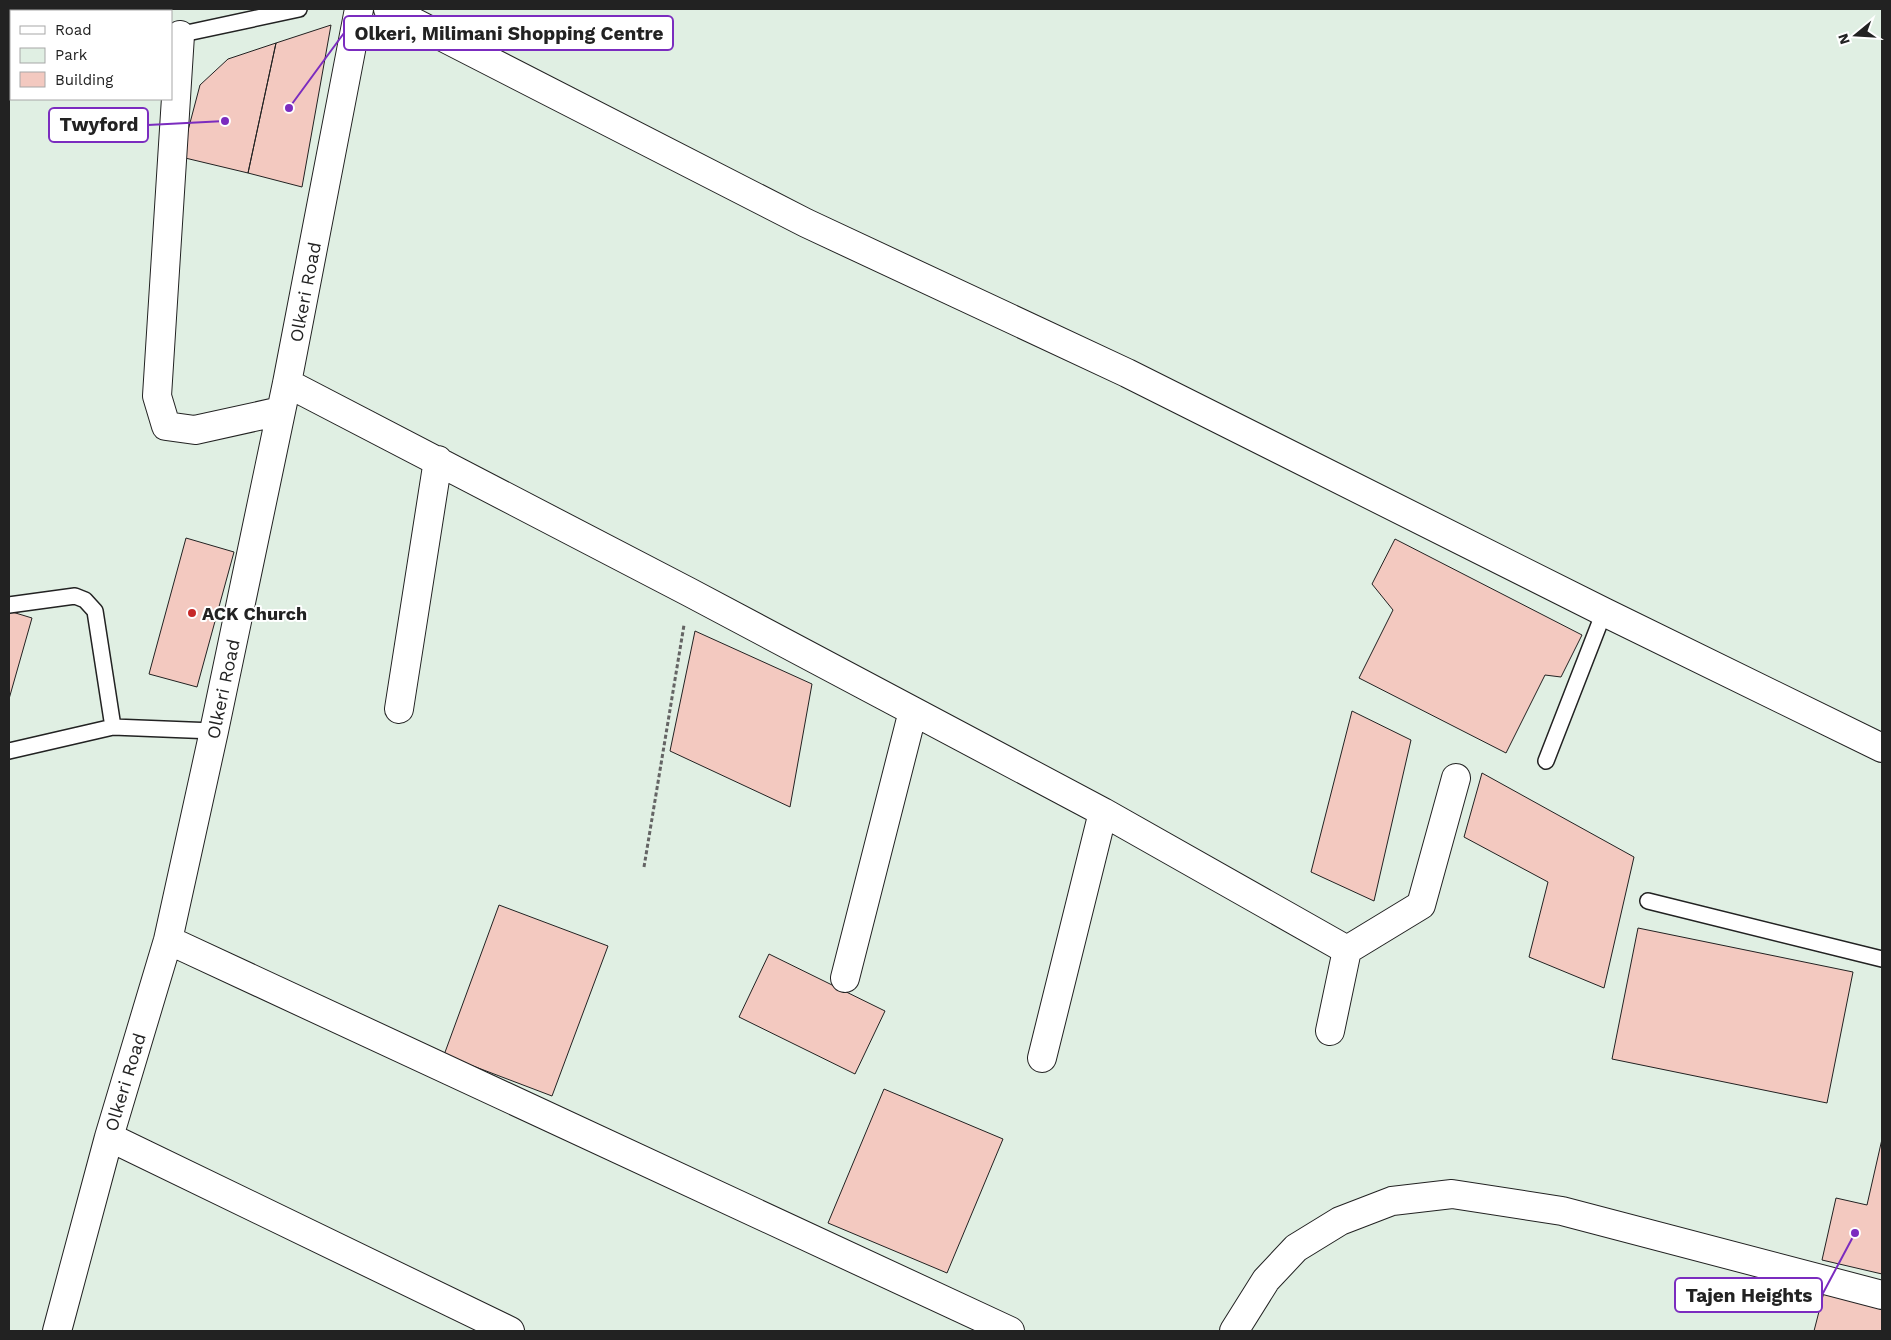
<svg xmlns="http://www.w3.org/2000/svg" width="1891" height="1340" viewBox="0 0 1891 1340" font-family="'Work Sans',sans-serif">
	<style>
		.green { fill: #e0efe3; stroke: #6f6f6f; fill-rule: evenodd }
		.building { fill: #f3c9c0; stroke: #222 }
		.lines { fill: none; stroke-linecap: round; stroke-linejoin: round }
		.lane-casing { stroke: #222; stroke-width: 18 }
		.street-casing { stroke: #222; stroke-width: 30 }
		.path { stroke: #646464; stroke-width: 3; stroke-dasharray: 4 2.5; stroke-linecap: butt }
		.lane { stroke: #fff; stroke-width: 15 }
		.street { stroke: #fff; stroke-width: 28 }
		.poi-dot { fill: #c62828; stroke: #fff; stroke-width: 2 }
		.labels { text-anchor: middle; dominant-baseline: central; stroke-width: 4; stroke-linejoin: round; paint-order: stroke }
		.street-label { font-size: 18px; fill: #222; stroke: #fff }
		.poi-label { font-size: 18px; font-weight: bold; fill: #222; stroke: #fff; text-anchor: start }
		.leader { fill: none; stroke: #7b2cbf; stroke-width: 2 }
		.callout-dot { fill: #7b2cbf; stroke: #fff; stroke-width: 2 }
		.callout { fill: #fff; stroke: #7b2cbf; stroke-width: 2 }
		.callout-label { font-size: 19px; text-anchor: middle; font-weight: bold; fill: #222 }
	</style>
	<rect width="100%" height="100%" fill="#fff"/>
	<path class="green" d="M9,9h1873v1322h-1873zM11,11h160v88h-160z"/>
	<path class="building" d="M331,25l-29,162 -54,-14 28,-130z
		M276,43l-28,130 -67,-16 19,-72 28,-26z
		M186,538l48,14 -37,135 -48,-13z
		M1395,539l187,96 -21,42 -16,-2 -39,78 -147,-75 34,-68 -21,-26z
		M9,611l23,7 -23,81z
		M695,631l117,53 -22,123 -120,-56z
		M1352,711l59,29 -37,161 -63,-29z
		M1482,773l152,84 -30,131 -75,-31 19,-75 -84,-45z
		M499,905l109,41 -56,150 -108,-41z
		M1638,928l215,44 -26,131 -215,-44z
		M769,954l116,57 -30,63 -116,-57z
		M884,1089l119,50 -56,134 -119,-50z
		M1882,1139v135l-60,-14 14,-62 31,7z
		M1824,1292l58,15v24h-68z"/>
	<g class="lines">
		<defs>
			<path id="lane" d="M173,36l126,-27
				M9,72h2
				M9,605l66,-9 10,4 10,11 18,116
				M9,751l104,-24 101,4
				M1546,761l58,-149
				M1648,901l234,58"/>
			<path id="street" d="M388,9l418,214 321,150 477,239 278,136
				M180,35l-23,361 9,30 29,4 86,-19
				M287,383l402,209 414,220 244,138 -17,81
				M399,709l39,-249
				M168,940l842,391
				M1347,950l74,-45 35,-127
				M845,978l68,-267
				M1042,1058l61,-246
				M109,1137l401,194
				M57,1331l52,-194 59,-197 46,-209 73,-348 72,-374
				M1234,1331l32,-51 30,-32 44,-27 52,-20 60,-7 110,17 320,84"/>
		</defs>
		<use href="#lane" class="lane-casing"/>
		<use href="#street" class="street-casing"/>
		<path class="path" d="M644,867l40,-242"/>
		<use href="#lane" class="lane"/>
		<use href="#street" class="street"/>
	</g>
	<circle class="poi-dot" cx="192" cy="613" r="5"/>
	<g class="labels">
		<g class="street-label">
			<text transform="translate(305 292) rotate(-79)">Olkeri Road</text>
			<text transform="translate(223 689) rotate(-78)">Olkeri Road</text>
			<text transform="translate(125 1082) rotate(-73)">Olkeri Road</text>
		</g>
		<g class="poi-label">
			<text x="202" y="613">ACK Church</text>
		</g>
	</g>
	<path class="leader" d="M289 108L344 33M225 121L148 125M1855 1233L1822 1295"/>
	<g class="callout-dot">
		<circle cx="289" cy="108" r="5"/>
		<circle cx="225" cy="121" r="5"/>
		<circle cx="1855" cy="1233" r="5"/>
	</g>
	<g class="callout">
		<rect x="344" y="16" width="329" height="34" rx="5"/>
		<rect x="49" y="108" width="99" height="34" rx="5"/>
		<rect x="1675" y="1278" width="147" height="34" rx="5"/>
	</g>
	<g class="callout-label">
		<text x="509" y="40">Olkeri, Milimani Shopping Centre</text>
		<text x="99" y="131">Twyford</text>
		<text x="1749" y="1302">Tajen Heights</text>
	</g>
	<rect width="1891" height="1340" fill="none" stroke="#222222" stroke-width="20"/>
	<rect x="10" y="10" width="162" height="90" fill="#ffffff" stroke="#a7a7a7"/>
	<rect x="20" y="26" width="25" height="8" fill="#ffffff" stroke="#a7a7a7"/>
	<text x="55" y="35" font-size="15" fill="#222222">Road</text>
	<rect x="20" y="48" width="25" height="15" fill="#e0efe3" stroke="#a7a7a7"/>
	<text x="55" y="60" font-size="15" fill="#222222">Park</text>
	<rect x="20" y="72" width="25" height="15" fill="#f3c9c0" stroke="#a7a7a7"/>
	<text x="55" y="85" font-size="15" fill="#222222">Building</text>
	<g transform="translate(1856 35) rotate(252)" stroke="#ffffff" stroke-width="4" paint-order="stroke">
	<path d="M0-4L9 19L0 12L-9 19Z" fill="#222222"/>
	<text y="-8" font-size="14" font-weight="bold" text-anchor="middle" fill="#222222">N</text>
	</g>
</svg>
